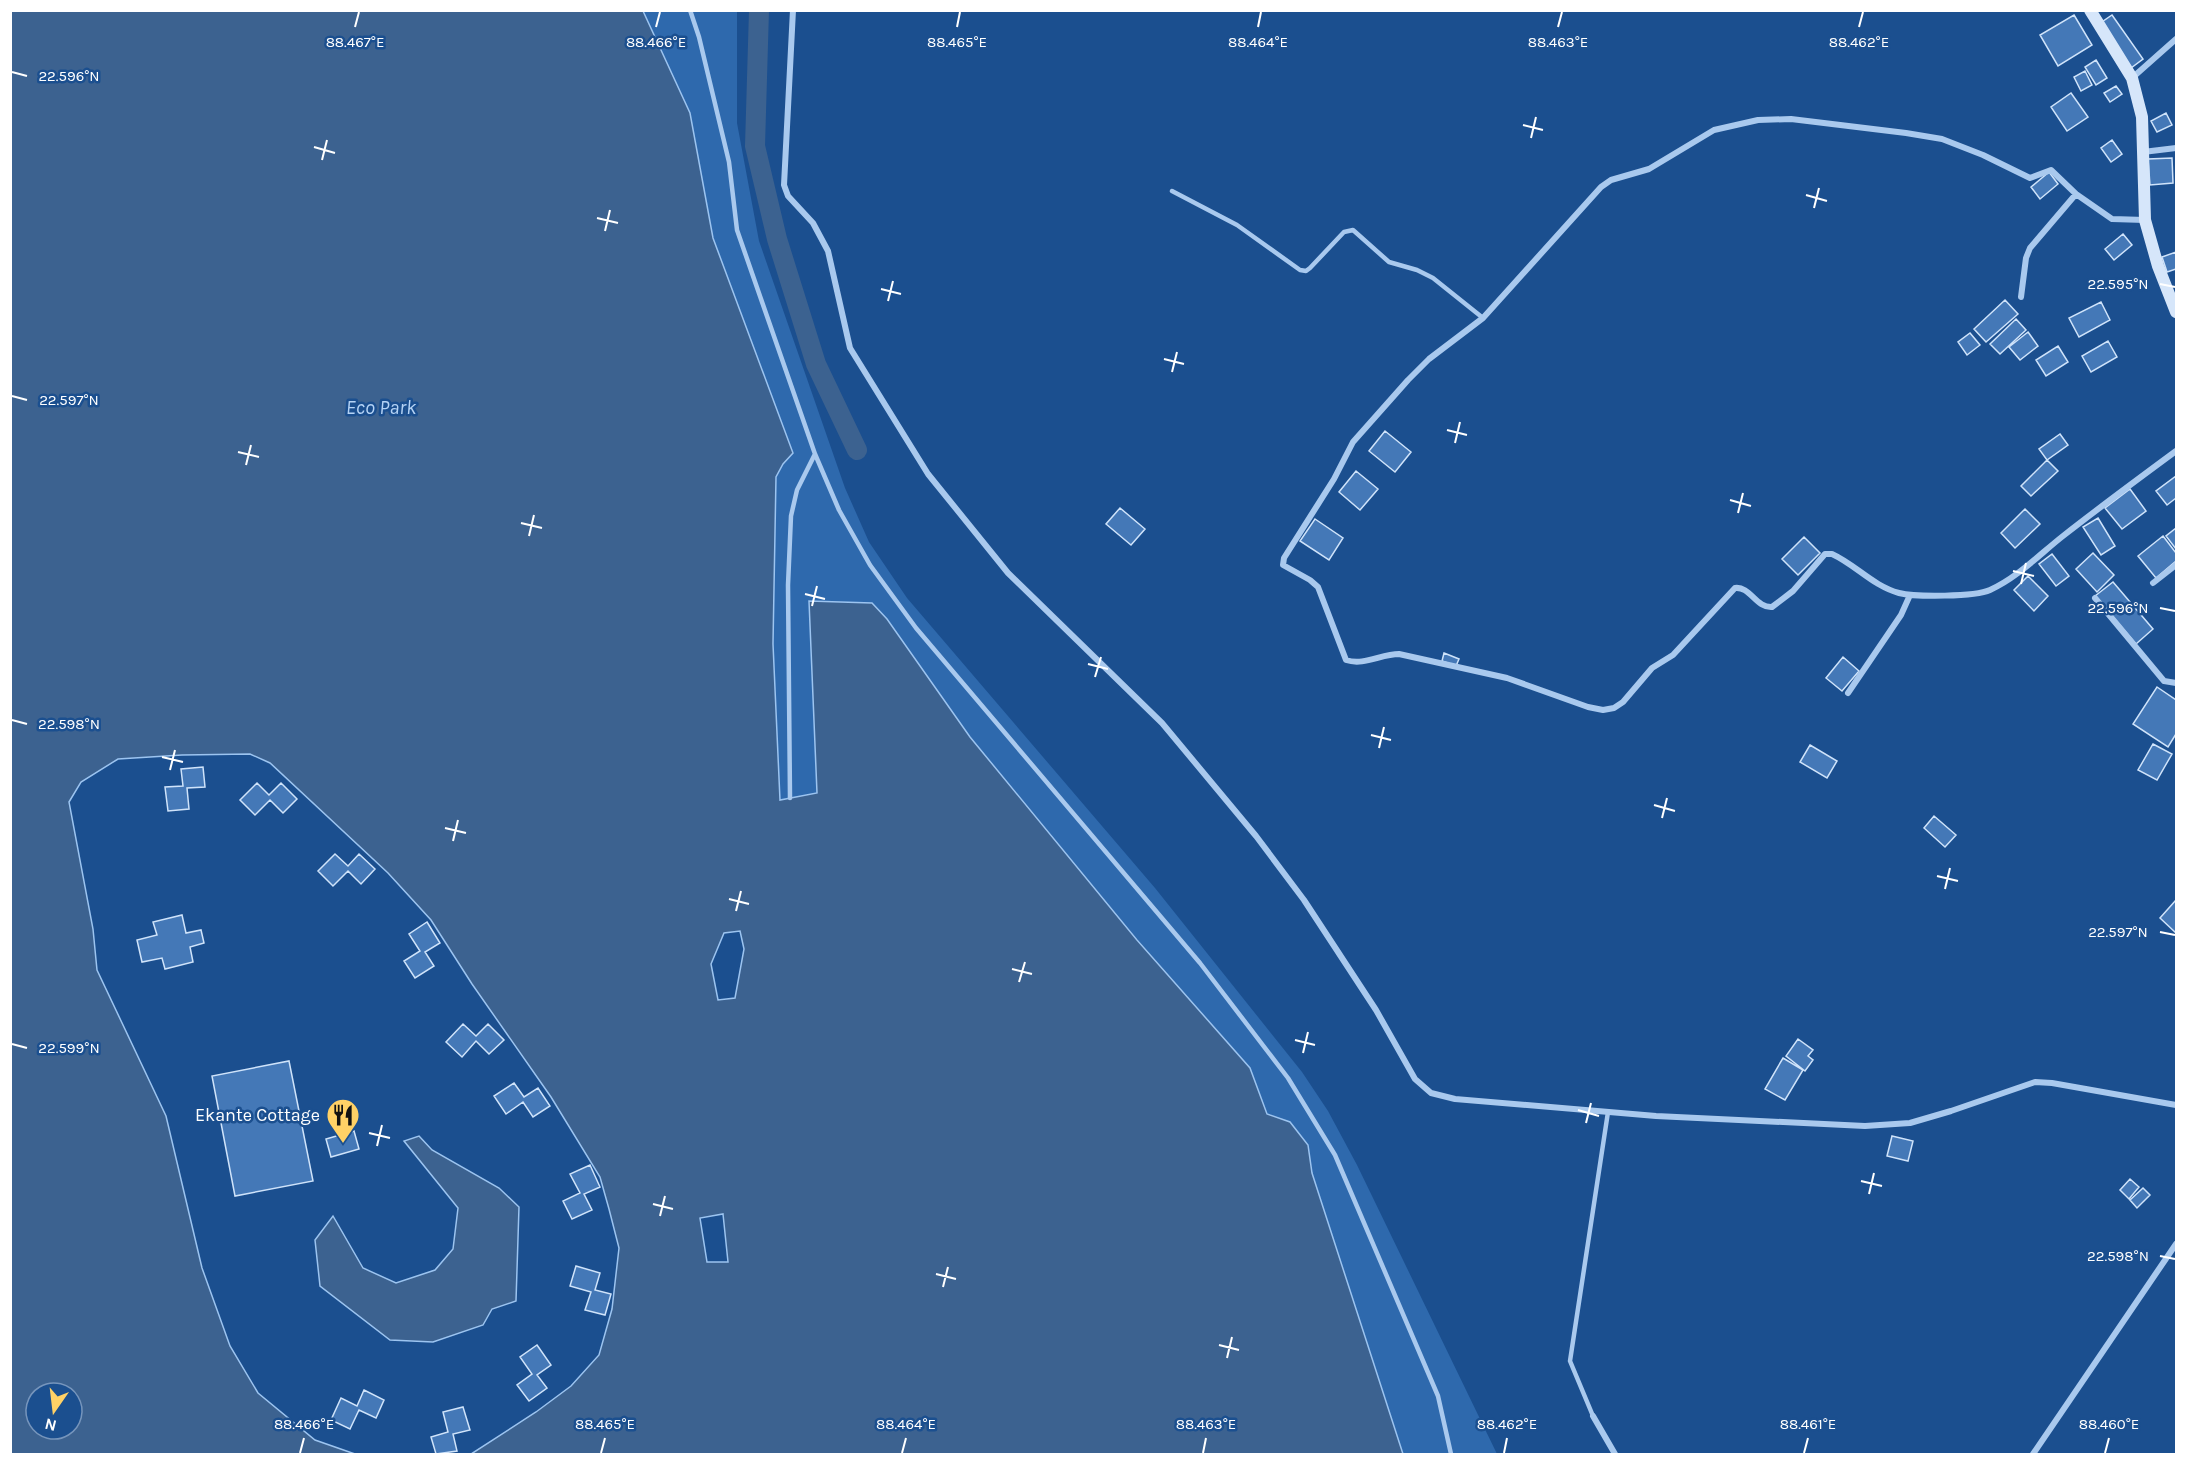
<svg xmlns="http://www.w3.org/2000/svg" width="2187" height="1465" viewBox="0 0 2187 1465" font-family="Karla,sans-serif">
	<style>
		.green { fill: #2e69ad }
		.water { fill: #3c6290; stroke: #9cc4f0; stroke-width: 1.5; fill-rule: evenodd }
		.lines { fill: none; stroke-linecap: round; stroke-linejoin: round }
		.canal { stroke: #3c6290; stroke-width: 20 }
		.building { fill: #4478b7; stroke: #cfe3fa; stroke-width: 1.5 }
		.lane { stroke: #a9c9ee; stroke-width: 4.5 }
		.street { stroke: #a9c9ee; stroke-width: 6 }
		.secondary { stroke: #d6e6fa; stroke-width: 12 }
		.ticks { fill: none; stroke: #fff; stroke-width: 2 }
		.labels { text-anchor: middle; dominant-baseline: central; stroke-width: 5; stroke-linejoin: round; paint-order: stroke }
		.poi-label { font-size: 18px; fill: #fff; stroke: #1b4f8f; text-anchor: end }
		.water-label { font-size: 20px; font-style: italic; fill: #b5d3f5; stroke: #1b4f8f }
		.ticks-label { font-size: 15px; text-anchor: middle; fill: #fff; stroke: #1b4f8f; stroke-width: 5; stroke-linejoin: round; paint-order: stroke }
	</style>
	<rect width="100%" height="100%" fill="#1b4f8f"/>
	<path class="green" d="M643,11h94v112l22,118 86,247 24,54 38,56 248,290 147,184 26,39 29,54 140,289h-94l-91,-281 -4,-28 -18,-23 -23,-8 -17,-46 -112,-128 -168,-203 -83,-118 -16,-16 -62,-2 8,192 -37,7 -7,-156 3,-168 7,-12 10,-11 -80,-215 -23,-125z"/>
	<path class="water" d="M10,11h633l47,102 23,125 80,215 -10,11 -7,13 -3,167 7,156 37,-7 -8,-192 63,2 15,16 83,118 167,203 113,128 17,46 23,8 18,23 4,28 91,281h-932l65,-42 35,-26 28,-31 13,-46 7,-61 -10,-39 -9,-32 -49,-80 -79,-113 -41,-64 -43,-47 -118,-110 -20,-9 -68,1 -64,4 -37,23 -12,20 24,127 4,41 69,146 36,152 28,78 28,47 57,47 40,14h-344zM740,931l4,18 -9,49 -17,2 -7,-36 13,-31zM723,1214l5,48h-21l-7,-44zM36,1393h36v36h-36z
		M419,1136l13,14 67,38 20,19 -3,94 -24,8 -9,16 -50,17 -43,-2 -70,-54 -5,-46 18,-24 30,52 33,15 39,-13 18,-21 5,-41 -54,-67z"/>
	<g class="lines">
		<path class="canal" d="M759,10l-4,136 22,93 39,125 41,86"/>
	</g>
	<path class="building" d="M2074,15l18,30 -34,21 -18,-31z
		M2112,15l31,44 -12,9 -32,-44z
		M2096,60l11,18 -11,7 -11,-18z
		M2085,71l7,14 -11,6 -7,-14z
		M2116,86l6,8 -12,8 -6,-9z
		M2071,93l17,24 -21,14 -16,-24z
		M2166,113l6,12 -15,7 -6,-11z
		M2112,140l10,14 -11,8 -10,-14z
		M2172,158l1,25 -23,2 -2,-26z
		M2049,172l9,12 -18,15 -9,-12z
		M2123,234l9,11 -18,15 -9,-11z
		M2176,252v17l-9,3 -5,-15z
		M2005,300l13,14 -32,28 -12,-13z
		M2101,302l9,18 -31,17 -10,-19z
		M2016,319l10,11 -26,24 -10,-10z
		M2028,332l10,14 -18,14 -11,-13z
		M1970,333l10,12 -13,10 -9,-13z
		M2108,341l9,16 -26,15 -9,-16z
		M2058,346l10,16 -22,14 -10,-16z
		M1385,431l26,21 -16,20 -26,-21z
		M2060,434l8,11 -21,15 -8,-11z
		M2047,460l11,11 -27,25 -10,-10z
		M1356,471l22,18 -18,21 -21,-18z
		M2176,476v22l-9,7 -11,-14z
		M2130,489l16,22 -24,18 -17,-21z
		M1120,508l25,21 -14,16 -25,-21z
		M2025,509l15,15 -25,24 -14,-15z
		M2098,518l17,28 -14,9 -18,-28z
		M1315,519l28,19 -14,22 -29,-19z
		M2176,528v21l-10,-13z
		M2163,536l13,17v8l-20,17 -18,-22z
		M1804,537l16,16 -22,22 -16,-16z
		M2093,553l21,22 -17,17 -21,-23z
		M2052,554l17,22 -13,10 -17,-22z
		M2028,576l20,20 -14,15 -20,-21z
		M2113,582l40,47 -17,15 -41,-48z
		M1444,653l15,6 -3,7 -14,-5z
		M1843,657l16,14 -17,20 -16,-13z
		M2157,687l19,13v34l-8,13 -35,-23z
		M2153,744l19,10 -15,26 -19,-10z
		M1810,745l27,16 -10,17 -27,-16z
		M203,767l2,20 -18,1 2,21 -21,2 -3,-24 18,-1 -2,-17z
		M257,783l12,12 12,-12 16,16 -14,14 -13,-13 -15,15 -15,-15z
		M1934,816l22,19 -11,12 -21,-19z
		M335,854l13,12 11,-12 16,15 -14,15 -13,-13 -15,15 -15,-15z
		M2176,900v33l-16,-15z
		M182,915l4,18 15,-3 3,13 -14,4 3,15 -28,7 -3,-11 -20,4 -5,-22 20,-5 -4,-13z
		M427,922l13,21 -15,9 9,14 -19,12 -11,-17 16,-10 -11,-17z
		M463,1024l13,12 12,-12 16,16 -15,14 -13,-13 -14,16 -16,-15z
		M1798,1039l15,11 -5,6 5,4 -8,11 -19,-15z
		M1783,1058l20,12 -18,30 -20,-11z
		M289,1061l24,120 -78,15 -23,-120z
		M514,1083l10,14 14,-9 12,18 -17,11 -10,-15 -17,12 -12,-18z
		M354,1131l5,18 -28,8 -5,-18z
		M1892,1136l21,5 -5,20 -21,-5z
		M590,1165l10,22 -16,7 8,16 -20,9 -9,-18 17,-8 -10,-19z
		M2130,1179l9,8 -10,12 -9,-9z
		M2143,1188l7,7 -13,13 -7,-8z
		M576,1266l24,7 -5,17 16,4 -6,21 -20,-5 6,-18 -21,-6z
		M537,1345l14,20 -14,10 10,13 -18,13 -12,-16 15,-11 -12,-17z
		M364,1390l20,10 -8,18 -17,-8 -9,19 -19,-9 10,-22 16,8z
		M463,1407l7,23 -17,4 4,17 -21,3 -5,-17 17,-5 -5,-20z"/>
	<g class="lines">
		<path class="lane" d="M690,10l9,27 30,125 8,68 78,224 24,56 31,55 46,63 284,335 88,115 47,77 103,241 13,58
			M1172,191l65,34 63,45 6,1 4,-3 34,-36 9,-2 36,32 28,8 16,8 50,40
			M790,798l-2,-213 3,-69 6,-26 18,-36
			M1593,1416l-23,-55 38,-249"/>
		<path class="street" d="M793,10l-9,175 4,11 25,27 15,28 22,97 78,126 80,99 154,150 94,113 48,64 72,110 39,69 16,14 24,6 201,17 209,10 45,-3 41,-12 84,-29 17,1 124,22
			M2132,78l44,-39
			M2143,152l33,-4
			M2145,220l-33,-1 -36,-25 -25,-24 -21,8 -47,-23 -41,-16 -36,-6 -115,-14 -33,1 -44,10 -65,39 -38,11 -10,7 -118,131 -54,41 -21,21 -55,62 -19,37 -50,79 -1,7 27,15 8,7 28,73c18,6 35,-6 53,-6l108,24 81,29 15,3 11,-2 9,-6 29,-34 21,-13 62,-67c15,-2 21,20 37,19l21,-16 32,-37h7c24,11 41,32 67,39 16,4 76,4 91,-3 27,-12 50,-36 73,-54 37,-29 75,-57 113,-85
			M2021,297l5,-39 4,-10 46,-54
			M2153,583l23,-18
			M2095,598l69,83 12,2
			M1848,693l53,-78 9,-20
			M1593,1416l22,38
			M2033,1454l143,-210"/>
		<path class="secondary" d="M2090,10l42,68 10,39 3,103 13,46 18,46"/>
	</g>
	<path class="ticks" d="M355,27l4,-15M656,27l4,-15M957,27l3,-15M1258,27l3,-15M1558,27l4,-15M1859,27l4,-15M12,72l15,4M1523,125l20,5M1531,138l5,-21M314,147l21,6M322,160l5,-20M1806,195l21,6M1814,208l5,-20M597,218l21,5M605,231l5,-21M2160,284l15,3M881,289l20,5M888,301l5,-20M1164,359l20,5M1172,372l5,-20M12,396l15,4M1447,430l20,5M1455,443l5,-21M238,452l21,5M246,465l5,-20M1730,500l21,6M1738,513l5,-20M521,523l21,5M529,536l5,-21M2013,571l21,5M2021,584l5,-21M805,594l20,5M812,606l5,-20M2160,608l15,3M1088,664l20,5M1095,677l6,-20M12,720l15,4M1371,735l20,5M1379,748l5,-21M162,757l21,5M170,770l5,-20M1654,805l21,6M1662,818l5,-20M445,828l21,5M453,841l5,-21M1937,876l21,5M1945,889l5,-21M729,899l20,5M736,911l5,-20M2160,932l15,3M1012,969l20,5M1019,982l6,-20M1295,1040l20,5M12,1044l15,4M1303,1053l5,-21M1578,1110l21,6M1586,1123l5,-20M369,1133l21,5M377,1146l5,-21M1861,1181l21,5M1869,1194l5,-21M653,1204l20,5M660,1216l5,-20M2160,1256l15,3M936,1274l20,5M943,1287l5,-20M1219,1345l20,5M1227,1358l5,-21M300,1453l4,-15M601,1453l4,-15M902,1453l4,-15M1203,1453l3,-15M1504,1453l3,-15M1804,1453l4,-15M2105,1453l4,-15"/>
	<defs>
		<symbol id="restaurant-pin" viewBox="-11 -11 22 30"><path d="M0 17L-7.5 6A9.5 9.5 0 1 1 7.5 6Z" fill="#ffd166" stroke="#1b4f8f"/><path d="M-5-6h1v4h1v-4h1v4h1v-4h1v5L-1.5 .5V6h-2V.5L-5-1ZM5-6V6H3V1.5H1.5Q1.5-4 5-6Z" fill="#111"/></symbol>
	</defs>
	<g fill-rule="evenodd">
		<use href="#restaurant-pin" x="324" y="1096" width="38" height="52"/>
	</g>
	<g class="labels">
		<g class="poi-label">
			<text x="320" y="1115">Ekante Cottage</text>
		</g>
		<g class="water-label">
			<text x="381" y="407">Eco Park</text>
		</g>
	</g>
	<g class="ticks-label">
		<text x="355" y="47">88.467°E</text>
		<text x="656" y="47">88.466°E</text>
		<text x="957" y="47">88.465°E</text>
		<text x="1258" y="47">88.464°E</text>
		<text x="1558" y="47">88.463°E</text>
		<text x="1859" y="47">88.462°E</text>
		<text x="69" y="81">22.596°N</text>
		<text x="2118" y="289">22.595°N</text>
		<text x="69" y="405">22.597°N</text>
		<text x="2118" y="613">22.596°N</text>
		<text x="69" y="729">22.598°N</text>
		<text x="2118" y="937">22.597°N</text>
		<text x="69" y="1053">22.599°N</text>
		<text x="2118" y="1261">22.598°N</text>
		<text x="304" y="1429">88.466°E</text>
		<text x="605" y="1429">88.465°E</text>
		<text x="906" y="1429">88.464°E</text>
		<text x="1206" y="1429">88.463°E</text>
		<text x="1507" y="1429">88.462°E</text>
		<text x="1808" y="1429">88.461°E</text>
		<text x="2109" y="1429">88.460°E</text>
	</g>
	<rect width="2187" height="1465" fill="none" stroke="#ffffff" stroke-width="24"/>
	<g transform="translate(54 1411) rotate(194)"><circle r="28" fill="#1b4f8f" stroke="#7695bc" stroke-width="1.5"/>
	<path d="M0-4.5L10 22L0 15L-10 22Z" fill="#ffd166"/>
	<text y="-9" font-size="16" font-weight="bold" text-anchor="middle" fill="#ffffff">N</text>
	</g>
</svg>
